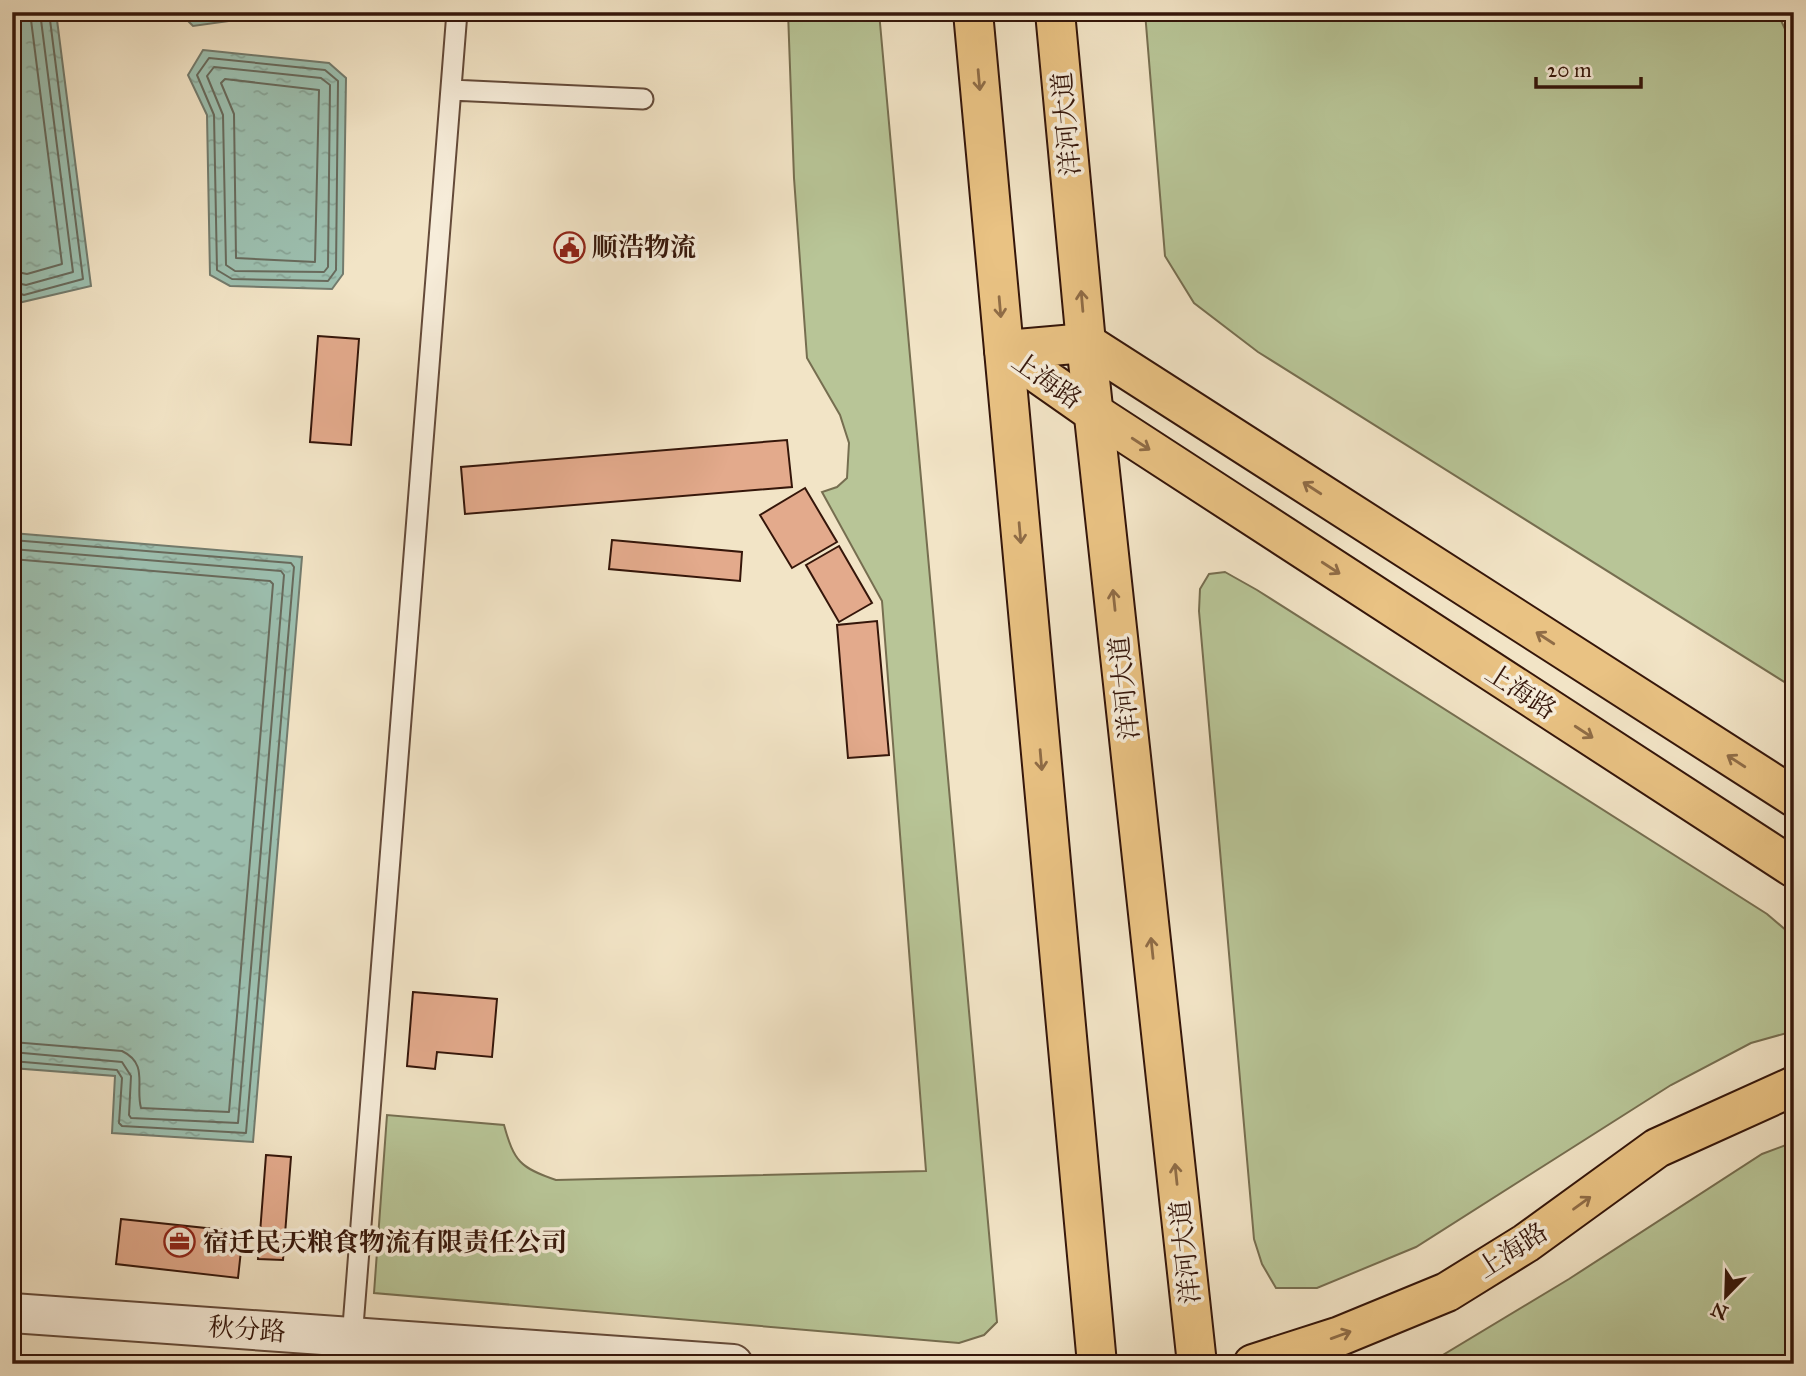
<svg xmlns="http://www.w3.org/2000/svg" width="1806" height="1376" viewBox="0 0 1806 1376" font-family="'IM FELL Great Primer','Noto Serif SC',serif">
	<style>
		.green { fill: #b8c597; stroke: #766e50; stroke-width: 2 }
		.water { fill: url(#water-ripples); stroke: #737b6d; stroke-width: 2 }
		.lines { fill: none; stroke-linecap: round; stroke-linejoin: round }
		.shore { stroke: #686a5c; stroke-width: 2 }
		.building { fill: #e3aa8c; stroke: #35160a; stroke-width: 2 }
		.service-casing { stroke: #644a39; stroke-width: 23 }
		.minor-casing { stroke: #644a39; stroke-width: 42 }
		.primary-casing { stroke: #35160a; stroke-width: 42 }
		.trunk-casing { stroke: #35160a; stroke-width: 42 }
		.service { stroke: #f7edda; stroke-width: 19 }
		.minor { stroke: #f7edda; stroke-width: 38 }
		.primary { stroke: #e9c283; stroke-width: 38 }
		.trunk { stroke: #e9c283; stroke-width: 38 }
		.oneway { stroke: #8f6c46 }
		.labels { text-anchor: middle; dominant-baseline: central; stroke-width: 7; stroke-linejoin: round; paint-order: stroke }
		.street-label { font-size: 26px; fill: #35160a; stroke: #f7edda }
		.poi-label { font-size: 26px; font-weight: bold; fill: #35160a; stroke: #f7edda; text-anchor: start }
	</style>
	<defs>
		<pattern id="water-ripples" width="26" height="14" patternUnits="userSpaceOnUse" patternTransform="scale(1.75)"><rect width="26" height="14" fill="#9cbfaf"/><path d="M2 4q2-2 4 0t4 0M15 11q2-2 4 0t4 0" fill="none" stroke="#87a395"/></pattern>
	</defs>
	<rect width="100%" height="100%" fill="#f2e4c6"/>
	<filter id="stains"><feTurbulence type="fractalNoise" baseFrequency=".00286" numOctaves="4"/><feColorMatrix values="0 0 0 0 .2 0 0 0 0 .09 0 0 0 0 .02 0 0 0 .5 -.17"/></filter>
	<radialGradient id="worn" r=".72"><stop offset=".6" stop-color="#630" stop-opacity="0"/><stop offset="1" stop-color="#630" stop-opacity=".3"/></radialGradient>
	<path class="green" d="M788,12h91l118,1310 -13,13 -25,8 -585,-50 13,-178 117,10c10,36 16,43 52,55l370,-9 -44,-570 -60,-109 15,-5 10,-9 2,-35 -9,-28 -33,-57 -13,-180z
		M1145,12h632l17,36v640l-536,-336 -64,-49 -29,-47z
		M1225,572l32,18 510,324 27,23v94l-43,12 -80,42 -255,162 -99,41h-41l-14,-24 -8,-25 -55,-628 1,-22 9,-15z
		M1794,1142v222h-366l141,-85 193,-125z"/>
	<path class="water" d="M12,12h44l35,274 -73,17 -6,-10z
		M179,12h116l-102,14z
		M203,50l126,13 17,15 -3,196 -11,15 -102,-3 -20,-11 -3,-160 -19,-40z
		M12,533l290,24 -49,585 -141,-9 3,-57 -103,-8z"/>
	<g class="lines">
		<path class="shore" d="M209,58l116,12 13,11 -2,189 -8,11 -96,-2 -15,-9 -3,-155 -17,-40z
			M214,67l107,11 9,7 -2,182 -4,5 -89,-1 -9,-6 -3,-150 -16,-39z
			M225,79l94,11 -4,172 -79,-4 -2,-144 -13,-31z
			M12,271l15,3 35,-10 -32,-252
			M12,282l14,3 47,-13 -33,-260
			M12,291l12,4 59,-16 -34,-267
			M12,540l279,23 3,4 -48,566 -124,-7 -3,-3 3,-45 -5,-8 -105,-9
			M12,549l269,22 3,4 -46,548 -107,-5 -2,-3 2,-39 -9,-14 -110,-10
			M12,559l258,22 3,3 -44,528 -88,-4c-6,-22 8,-44 -19,-57l-110,-9"/>
	</g>
	<path class="building" d="M318,336l41,3 -8,106 -41,-3z
		M787,440l5,47 -327,27 -4,-47z
		M805,488l32,54 -45,26 -32,-53z
		M612,540l130,12 -2,29 -131,-12z
		M839,546l33,57 -33,19 -33,-57z
		M877,621l12,134 -41,3 -11,-133z
		M413,992l84,7 -5,58 -55,-5 -2,17 -28,-3z
		M266,1155l25,2 -8,103 -25,-1z
		M121,1219l122,13 -5,46 -122,-14z"/>
	<g class="lines">
		<defs>
			<path id="service" d="M451,90l192,9
				M350,1364l107,-1352"/>
			<path id="minor" d="M12,1313l721,51"/>
			<path id="primary" d="M973,12l124,1352
				M1055,12l31,331 111,1021"/>
			<path id="trunk" d="M1004,350l90,63 700,455
				M1004,350l82,-7 708,454
				M1253,1364l87,-28 107,-44 79,-49 131,-95 137,-62"/>
		</defs>
		<use href="#service" class="service-casing"/>
		<use href="#minor" class="minor-casing"/>
		<use href="#primary" class="primary-casing"/>
		<use href="#trunk" class="trunk-casing"/>
		<use href="#service" class="service"/>
		<use href="#minor" class="minor"/>
		<use href="#primary" class="primary"/>
		<use href="#trunk" class="trunk"/>
	</g>
	<defs><path id="oneway-shaft" d="M-6 0H5M1.5-3L5.5 0L1.5 3" fill="none" stroke-width="1.6" stroke-linecap="round" stroke-linejoin="round" transform="scale(1.75)"/></defs>
	<g class="oneway">
		<use href="#oneway-shaft" transform="translate(979 80) rotate(85)"/>
		<use href="#oneway-shaft" transform="translate(1082 301) rotate(-95)"/>
		<use href="#oneway-shaft" transform="translate(1000 307) rotate(85)"/>
		<use href="#oneway-shaft" transform="translate(1141 444) rotate(33)"/>
		<use href="#oneway-shaft" transform="translate(1312 488) rotate(-147)"/>
		<use href="#oneway-shaft" transform="translate(1020 533) rotate(85)"/>
		<use href="#oneway-shaft" transform="translate(1331 568) rotate(33)"/>
		<use href="#oneway-shaft" transform="translate(1114 600) rotate(-96)"/>
		<use href="#oneway-shaft" transform="translate(1545 638) rotate(-147)"/>
		<use href="#oneway-shaft" transform="translate(1584 732) rotate(33)"/>
		<use href="#oneway-shaft" transform="translate(1041 760) rotate(85)"/>
		<use href="#oneway-shaft" transform="translate(1736 761) rotate(-147)"/>
		<use href="#oneway-shaft" transform="translate(1152 948) rotate(-96)"/>
		<use href="#oneway-shaft" transform="translate(1176 1174) rotate(-96)"/>
		<use href="#oneway-shaft" transform="translate(1582 1203) rotate(-36)"/>
		<use href="#oneway-shaft" transform="translate(1341 1335) rotate(-20)"/>
	</g>
	<defs>
		<symbol id="civic-ring" viewBox="-11 -11 22 22"><circle r="9.5" fill="#f7edda" stroke="#8f2418" stroke-width="1.5"/><path d="M-.6-6.5H3V-4.5H.6V-3L4-1V1h2V6H-6V1h2V-1L-.6-3ZM-1.2 2.5V6h2.4V2.5Z" fill="#8f2418"/></symbol>
		<symbol id="office-ring" viewBox="-11 -11 22 22"><circle r="9.5" fill="#f7edda" stroke="#8f2418" stroke-width="1.5"/><path d="M-6-3h4V-5.5h4V-3h4V5H-6ZM-1-4.5V-3h2v-1.5ZM-6 0V1H6V0Z" fill="#8f2418"/></symbol>
	</defs>
	<g fill-rule="evenodd">
		<use href="#civic-ring" x="552" y="230" width="35" height="35"/>
		<use href="#office-ring" x="162" y="1224" width="35" height="35"/>
	</g>
	<g class="labels">
		<g class="street-label">
			<text transform="translate(1066 124) rotate(-95)">洋河大道</text>
			<text transform="translate(1047 380) rotate(35)">上海路</text>
			<text transform="translate(1124 688) rotate(-96)">洋河大道</text>
			<text transform="translate(1521 691) rotate(33)">上海路</text>
			<text transform="translate(1512 1250) rotate(-33)">上海路</text>
			<text transform="translate(1185 1252) rotate(-96)">洋河大道</text>
			<text transform="translate(247 1329) rotate(4)">秋分路</text>
		</g>
		<g class="poi-label">
			<text x="592" y="247">顺浩物流</text>
			<text x="203" y="1242">宿迁民天粮食物流有限责任公司</text>
		</g>
	</g>
	<rect width="1806" height="1376" fill="none" stroke="#f2e4c6" stroke-width="42"/>
	<rect x="14" y="14" width="1778" height="1348" fill="none" stroke="#35160a" stroke-width="3.5"/>
	<rect x="21" y="21" width="1764" height="1334" fill="none" stroke="#35160a" stroke-width="2"/>
	<g transform="translate(1726 1296) rotate(203)" stroke="#f7edda" stroke-width="5" paint-order="stroke">
	<path d="M0-5L12 26L0 18L-12 26Z" fill="#35160a"/>
	<text y="-10" font-size="19" font-weight="bold" text-anchor="middle" fill="#35160a">N</text>
	</g>
	<path d="M1536 77v10h105v-10" fill="none" stroke="#35160a" stroke-width="3.5"/>
	<text x="1547" y="77" font-size="21" fill="#35160a" stroke="#f7edda" stroke-width="5" paint-order="stroke">20 m</text>
	<rect width="100%" height="100%" filter="url(#stains)"/>
	<rect width="100%" height="100%" fill="url(#worn)"/>
</svg>
